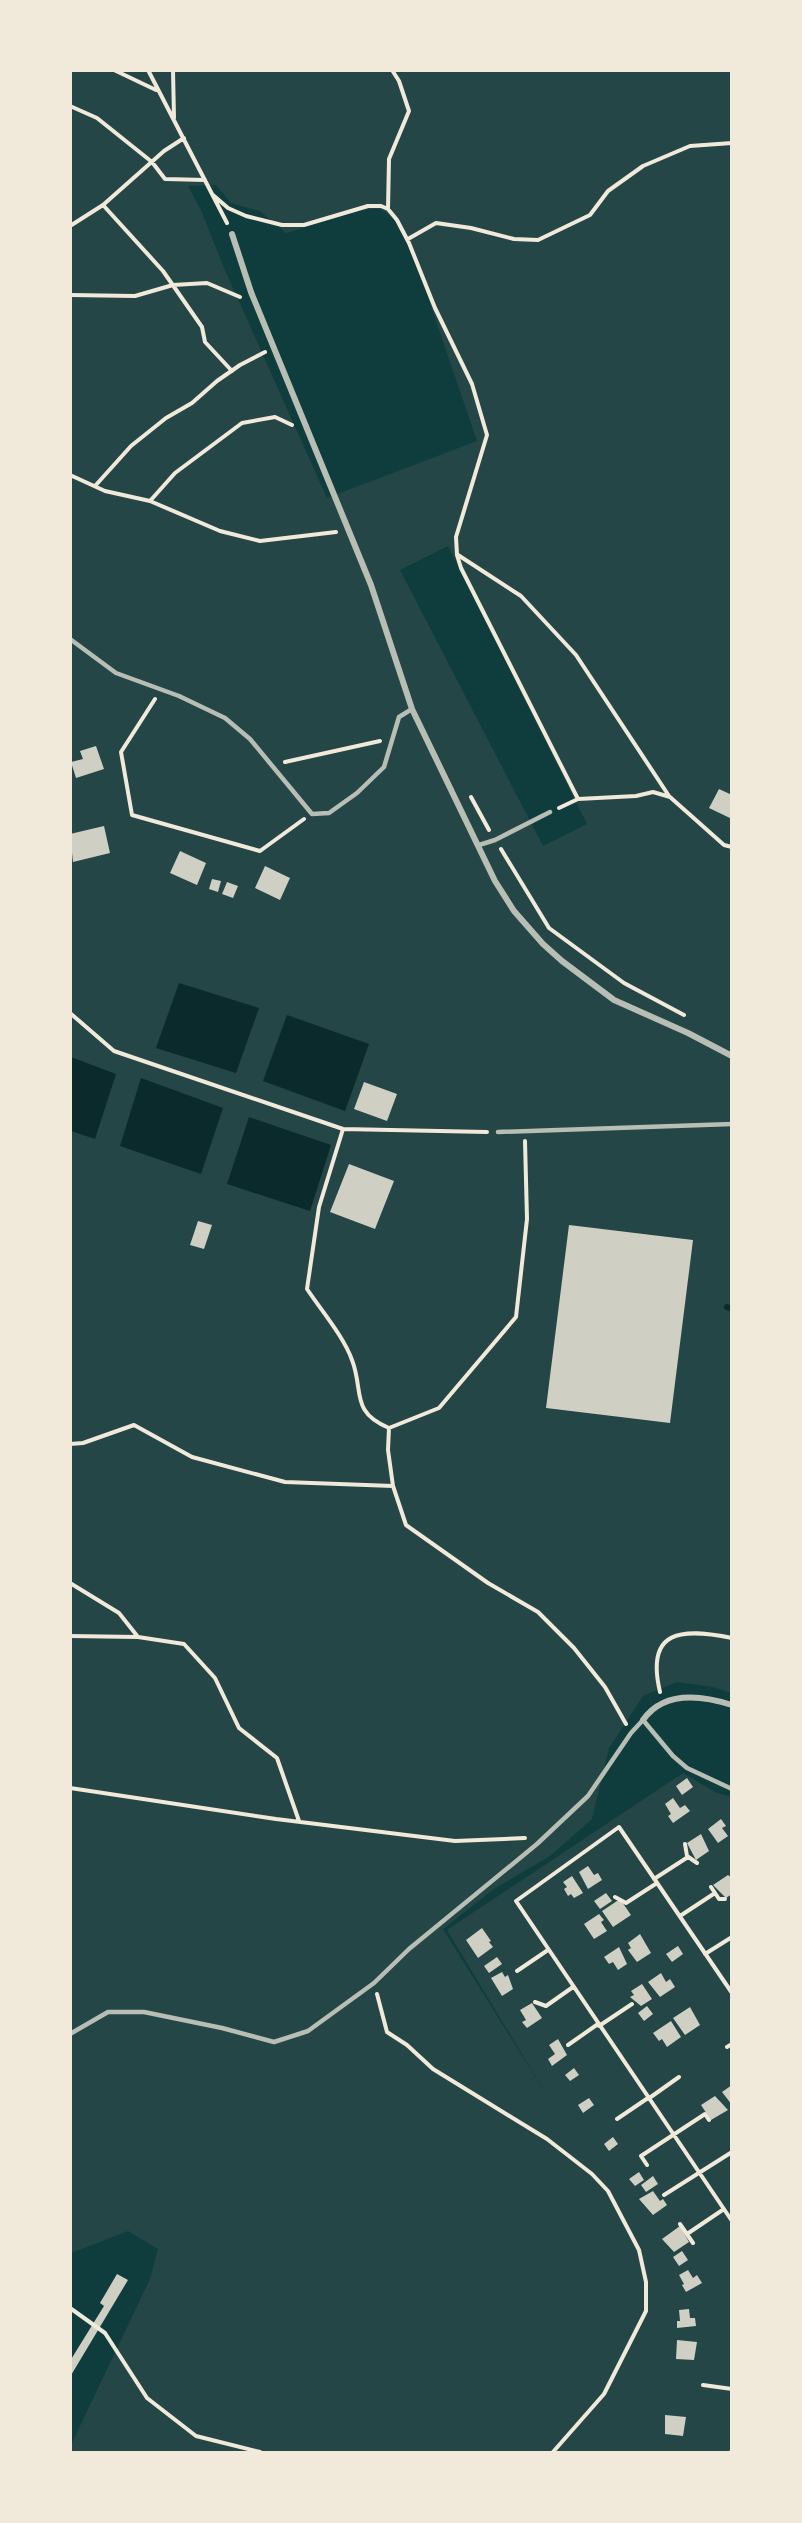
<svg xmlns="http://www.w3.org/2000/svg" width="802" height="2523" viewBox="0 0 802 2523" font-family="Spectral,serif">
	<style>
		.green { fill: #244646; fill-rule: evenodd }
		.water { fill: #0a2a2b }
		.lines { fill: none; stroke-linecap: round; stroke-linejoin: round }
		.stream { stroke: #0a2a2b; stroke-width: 6 }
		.building { fill: #cfcfc3 }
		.path { stroke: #f1e9da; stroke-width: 4 }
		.service { stroke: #b8beb3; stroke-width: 4.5 }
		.minor { stroke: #b8beb3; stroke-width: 6 }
	</style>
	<rect width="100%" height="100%" fill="#0f3d3e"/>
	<path class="green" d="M71,71h660v1622l-18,-6 -36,-5 -34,14 -34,52 -17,71 -42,37 -56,33 -51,40 106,170 -102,-169 236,-157 32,19 16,5v655h-660v-7l79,-166 8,-30 -30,-18 -57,22zM216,185l15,18 29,8 26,22c17,-5 79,-27 92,-24 14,3 22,20 30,30l69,202 -150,57 -103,-230 -23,-58 -13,-24zM448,546l139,278 -44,22 -143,-276z"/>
	<path class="water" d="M179,983l80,25 -23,65 -80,-25z
		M287,1015l82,29 -24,67 -82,-30z
		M71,1057l45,17 -21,65 -24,-8z
		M141,1078l82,30 -22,66 -81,-28z
		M249,1117l82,28 -21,66 -83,-27z"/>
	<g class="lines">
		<path class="stream" d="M727,1307l5,2"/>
	</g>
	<path class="building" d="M96,746l8,23 -28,9 -5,-16 12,-3 -3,-8z
		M719,789l13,6v24l-23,-11z
		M104,826l6,27 -37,9 -3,-28z
		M180,851l26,12 -9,22 -27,-12z
		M265,866l25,12 -10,22 -25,-12z
		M212,879l9,2 -3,11 -9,-3z
		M227,882l11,4 -5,12 -11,-4z
		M364,1082l33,12 -10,27 -33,-12z
		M349,1164l45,17 -19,48 -45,-17z
		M198,1221l14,4 -8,24 -14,-4z
		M569,1225l124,15 -23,183 -124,-15z
		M687,1778l6,9 -11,8 -6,-9z
		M673,1798l7,10 5,-3 5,6 -17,12 -5,-7 3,-2 -6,-10z
		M721,1819l5,7 -4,2 6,8 -10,7 -10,-14z
		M701,1834l8,17 -13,9 -9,-17z
		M588,1866l6,9 4,-2 4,7 -14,9 -9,-17z
		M728,1875l4,3v16l-6,4 -13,-13z
		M572,1876l11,17 -9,5 -3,-4 -3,2 -4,-7 3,-2 -4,-5z
		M606,1893l6,8 -12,8 -6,-8z
		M620,1899l11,16 -18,12 -11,-16z
		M599,1914l5,6 -3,2 6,9 -13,8 -10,-15z
		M482,1928l9,13 -2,1 4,5 -15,11 -12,-18z
		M640,1934l11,19 -14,9 -9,-12 3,-2 -3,-5z
		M678,1946l5,8 -11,8 -6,-8z
		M619,1947l8,17 -9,6 -5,-8 -4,2 -5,-7z
		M497,1957l5,7 -13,9 -5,-7z
		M502,1972l3,5 3,-2 5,14 -11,7 -11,-18z
		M661,1973l5,9 4,-3 5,8 -15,10 -12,-15z
		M642,1984l10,15 -11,7 -11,-9 4,-2 -3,-4z
		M532,2003l10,15 -15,10 -5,-6 4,-2 -6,-10z
		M647,2006l6,8 -9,7 -6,-8z
		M690,2007l10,18 -15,10 -12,-17z
		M671,2021l10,16 -14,10 -5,-8 -3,2 -6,-8z
		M558,2039l9,16 -15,11 -4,-7 7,-5 -6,-9z
		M574,2068l5,7 -9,6 -5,-6z
		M732,2085v20l-10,-13z
		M715,2096l13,14 -17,10 -10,-15z
		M589,2098l5,7 -11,8 -5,-8z
		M613,2137l5,7 -9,7 -5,-7z
		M639,2172l5,8 -9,6 -6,-7z
		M653,2176l5,8 -12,8 -5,-7z
		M653,2191l7,10 3,-2 4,6 -14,10 -14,-16z
		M680,2226l9,16 -15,10 -12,-13z
		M682,2251l6,9 -9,6 -6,-9z
		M688,2270l5,8 4,-3 5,8 -16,9 -4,-7 2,-1 -5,-9z
		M117,2274l11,6 -58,97v-16l34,-55 -4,-3z
		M689,2309l1,9h5l1,8 -19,2v-7h3l-1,-11z
		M677,2340l20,2 -3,18 -18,-1z
		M665,2415l21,2 -3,19 -18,-2z"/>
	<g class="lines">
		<path class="path" d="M114,70l42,20
			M148,70l79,153
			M173,70l1,48
			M70,106l27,12 55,44 13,17 40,1
			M213,195l15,13 18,8 36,9h22l64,-19h13l7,3 9,11 12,23 26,65 37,76 15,51 -31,102 1,18 4,13 117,231 58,-3 17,-4 17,5 54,48 8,2
			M103,205l60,66 39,56 3,15 27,29
			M388,209l1,-50 20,-48 -10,-30 -7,-11
			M70,226l33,-21 61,-54 20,-13
			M408,239l28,-16 35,5 43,11 24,1 52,-25 18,-24 35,-25 47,-20 42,-3
			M70,295l65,1 38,-11 34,-2 33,14
			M70,475l35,16 45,10 70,30 40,10 76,-9
			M95,486l36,-40 35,-28 26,-15 25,-22 23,-16 25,-13
			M150,501l25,-28 67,-50 33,-6 17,8
			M458,555l63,41 55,59 93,141
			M155,699l-34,53 11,63 128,36 44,-32
			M285,762l95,-21
			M471,797l18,33
			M559,808l19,-9
			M501,849l48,79 75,55 60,32
			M70,1013l44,38 229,78 144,3
			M343,1129l-24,78 -12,82c14,21 37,48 45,71 12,31 -2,52 37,68l-1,22 5,36 13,39 82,58 50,29 36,36 31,39 21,37
			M389,1428l50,-20 77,-91 11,-98 -2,-78
			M70,1444l13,-1 51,-18 58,32 93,25 108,4
			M70,1583l49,30 19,24
			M70,1636l68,1 46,7 31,34 24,50 38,30 22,63
			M660,1692c-15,-63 22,-64 72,-54
			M70,1788l206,31 179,22 70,-3
			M685,1844l2,12 10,7
			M654,1879l34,-22
			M711,1887l8,12h6
			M615,1897l11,6 31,-20
			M680,1916l35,-23
			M705,1954l27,-17
			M517,1971l31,-21
			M732,1993l-113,-166 -103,74 216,320
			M377,1994l10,38 20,13 26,24 114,70 45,35 16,17 31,59 7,32v29l-42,83 -51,58
			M535,2002l11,4 27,-19
			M599,2026l33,-22
			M568,2045l30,-21
			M727,2047l5,-3
			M648,2099l31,-22
			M617,2119l31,-21
			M647,2165l-6,-9 64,-42 4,6
			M664,2195l68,-43
			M680,2224l13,19
			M687,2234l37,-25
			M70,2308l35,25 42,65 49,38 64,16
			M703,2385l29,4
			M731,2452h1"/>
		<path class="service" d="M70,639l46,34 63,23 46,22 25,21 62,75 17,-1 28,-20 27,-26 15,-50 13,-8
			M479,845l16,-5 55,-28
			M498,1132l234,-8
			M70,2034l38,-22h36l78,16 52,14 34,-11 66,-48 35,-34 128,-105 51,-48 43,-63 12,-13 30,36 14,12 45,21"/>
		<path class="minor" d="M232,234l19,58 120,293 41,124 83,172 19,30 29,33 19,17 52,39 74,33 44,23
			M643,1720c21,-30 58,-25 89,-15"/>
	</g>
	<rect width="802" height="2523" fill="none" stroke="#f1e9da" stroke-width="144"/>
</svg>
